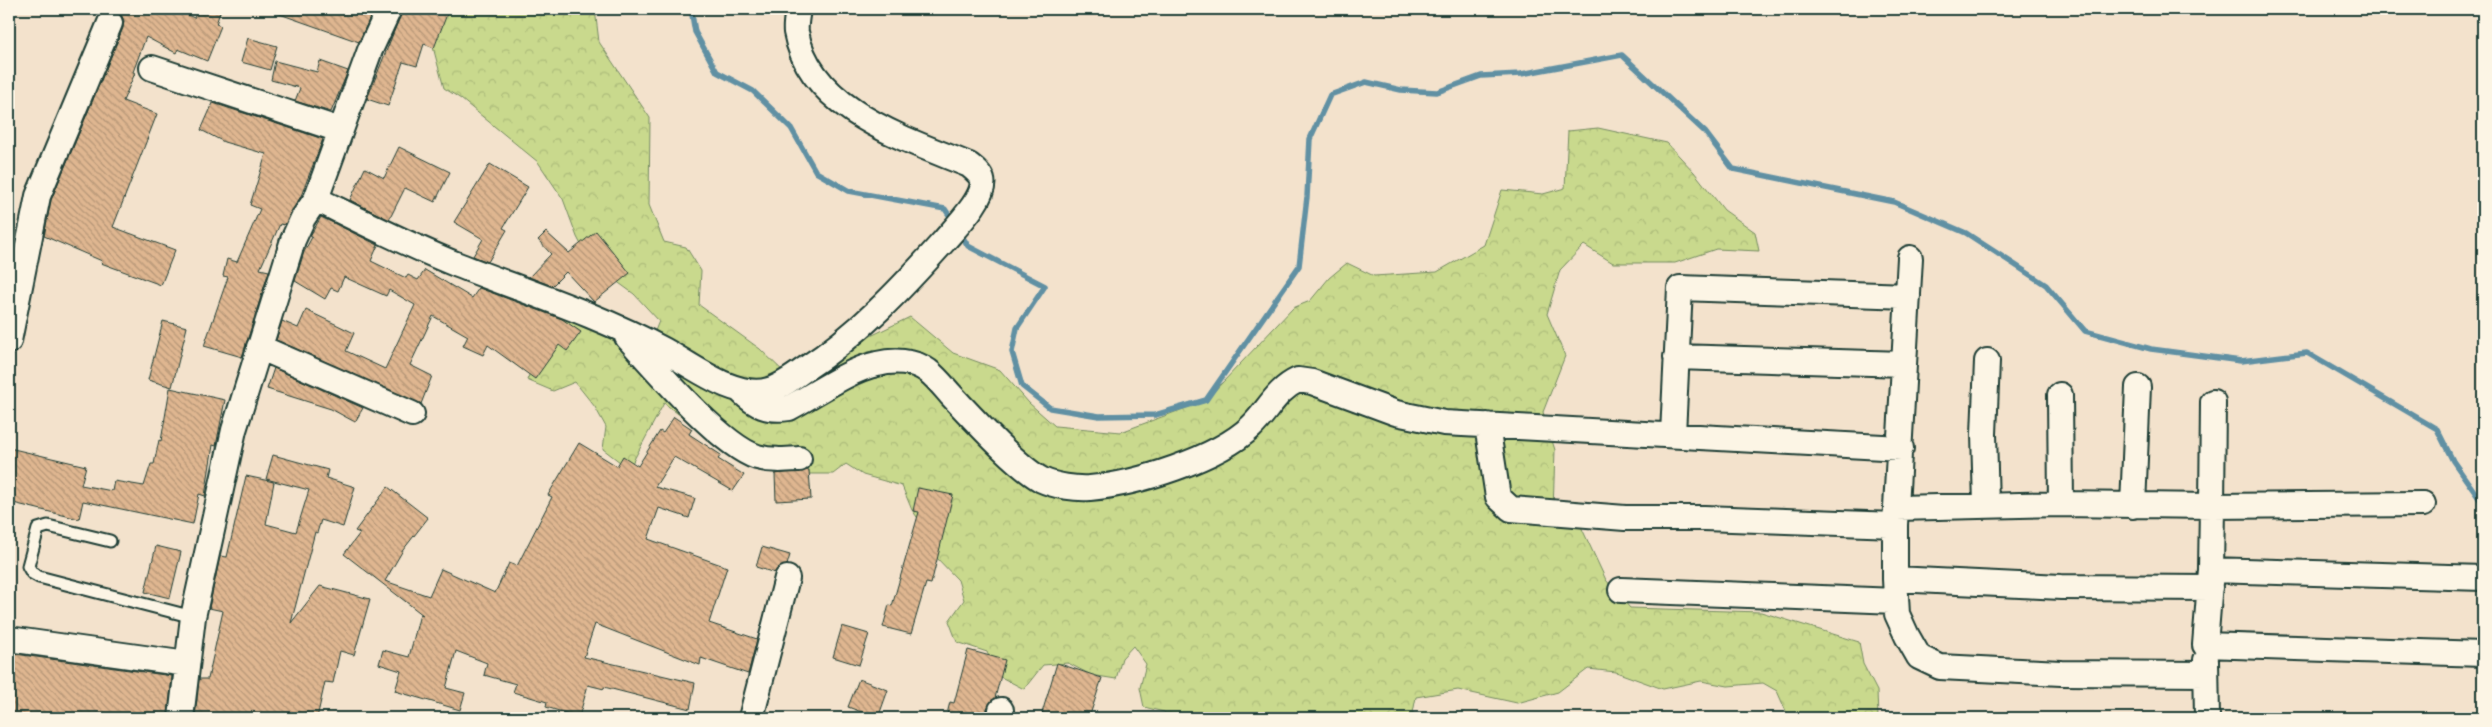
<svg xmlns="http://www.w3.org/2000/svg" width="2492" height="727" viewBox="0 0 2492 727" font-family="'Comic Neue',sans-serif">
	<style>
		.forest { fill: url(#forest-crowns); stroke: #748b60 }
		.lines { fill: none; stroke-linecap: round; stroke-linejoin: round }
		.stream { stroke: #6190a3; stroke-width: 5.5 }
		.building { fill: url(#building-back-hatch); stroke: #1f3d34 }
		.lane-casing { stroke: #1f3d34; stroke-width: 15 }
		.street-casing { stroke: #1f3d34; stroke-width: 28 }
		.lane { stroke: #fcf5e5; stroke-width: 11 }
		.street { stroke: #fcf5e5; stroke-width: 24 }
	</style>
	<defs>
		<pattern id="forest-crowns" width="20" height="18" patternUnits="userSpaceOnUse" patternTransform="scale(1.25)"><rect width="20" height="18" fill="#c9d98d"/><path d="M2 6a3 3 0 1 1 6 0M12 15a3 3 0 1 1 6 0" fill="none" stroke="#acbb7a"/></pattern>
		<pattern id="building-back-hatch" width="6" height="6" patternUnits="userSpaceOnUse" patternTransform="scale(1.25)"><rect width="6" height="6" fill="#dfb690"/><path d="M-1 5l2 2M0 0l6 6M5-1l2 2" fill="none" stroke="#b49576"/></pattern>
	</defs>
	<rect width="100%" height="100%" fill="#f3e2cc"/>
	<filter id="ink" filterUnits="userSpaceOnUse"><feTurbulence type="fractalNoise" baseFrequency=".02" numOctaves="2"/><feDisplacementMap in="SourceGraphic" scale="10" xChannelSelector="R" yChannelSelector="G"/><feConvolveMatrix kernelMatrix="1 2 1 2 8 2 1 2 1" color-interpolation-filters="sRGB"/></filter>
	<g filter="url(#ink)">
		<path class="forest" d="M446,9h149l4,33 51,76 -1,87 15,37 22,5 15,24 -2,34 61,44 28,27 122,-59 43,36 47,17 29,33 26,23 66,6 84,-31 88,-93 17,-7 19,-23 18,-15 27,13 63,-4 47,-27 18,-55 41,4 22,-6 3,-57 30,-3 69,15 27,29 30,38 31,22 4,19 -43,-2 -41,14h-62l-29,-18 -24,25 -13,44 18,42 -22,56 12,38 -2,61 24,7 29,62 24,28 131,4 98,30 4,22 14,27 1,27h-89l-12,-27 -14,-8 -35,3 -27,-5 -38,8 -47,-17 -28,-3 -30,23 -41,11 -59,-13 -42,7 -4,21h-241l-7,-6 -20,-5 -4,-19 6,-24 -13,-18 -11,12 -6,21 -25,-4 -23,-12 -25,2 -19,24 -27,-14 -10,-23 -30,-10 -8,-21 15,-21 -6,-20 -24,-25 -12,-31 -10,-14 -10,-24 -39,-11 -17,-11 -13,10h-24l-33,-15 -42,-2 -70,-54 -35,66 -26,-20 3,-22 -11,-20 -20,-25 -22,9 -26,-11 34,-85 92,41 6,-15 -25,-27 -44,-32 -13,-25 -14,-38 -25,-37 -77,-63 -17,-11 -11,-41z"/>
		<g class="lines">
			<path class="stream" d="M691,9l4,23 22,40 36,19 38,37 25,44 33,19 96,18 8,12
				M959,231l9,15 77,40 -28,42 -5,24 10,34 28,22 49,8 56,-1 51,-15 93,-134 8,-69 3,-58 20,-44 36,-13 35,8 36,2 44,-16 40,-2 101,-19 83,77 28,37 161,33 72,31 80,52 39,46 66,18 90,12 66,-8 130,76 16,32 30,43"/>
		</g>
		<path class="building" d="M123,9h53l18,9 4,-9h23l-5,15 5,2 -14,35 -29,-12 -2,4 -30,-16 -13,35 2,1 -12,28 34,13 -44,113 62,23 -14,35 -60,-22 1,-2 -58,-25 7,-36 72,-172 1,-7 -3,-7z
			M275,9h99l-15,33 -85,-30z
			M403,9h46l-15,39 -10,-4 -7,22 -14,-4 -15,44 -21,-7z
			M248,38l29,8 -7,24 -29,-8z
			M275,61l42,11 3,-11 28,10 -17,41 -36,-11 5,-13 -29,-8z
			M213,103l110,36 -22,57 -16,29 -5,-1 -20,45 9,2 -27,86 -38,-11 24,-69 -5,-1 4,-17 10,3 23,-53 -10,-4 16,-51 -42,-12 -23,-12z
			M399,147l51,25 -15,30 -30,-14 -16,32 -39,-20 15,-32 19,10z
			M490,164l38,23 -25,41 4,2 -19,32 -15,-6 10,-17 -29,-17z
			M321,217l57,28 -7,16 35,17 2,-3 10,5 7,-10 47,28 7,-10 83,31 19,13 -14,19 -8,-6 -24,34 -47,-34 -5,10 -20,-9 5,-10 -35,-20 -23,49 22,11 -11,28 -145,-64 6,-19 16,7 8,-18 48,23 -8,18 39,18 30,-64 -26,-15 -3,6 -42,-19 -6,14 -7,-3 -6,11 -30,-18 9,-29 8,-15 -2,-1z
			M596,231l34,42 -36,29 -28,-30 -14,14 -23,-9 22,-23 -13,-14 8,-8 23,21z
			M163,321l24,6 -15,60 -24,-7z
			M274,368l89,40 -8,14 -24,-13 -64,-20z
			M170,388l55,12 -9,46 -3,-1 -8,51 -6,-2 -6,30 -110,-23 -4,18 -70,-17v-54l77,18 -5,19 31,6 2,-10 30,5 7,-22h3l5,-24 2,1z
			M674,417l18,12 -3,5 32,21 -3,4 26,16 -11,16 -59,-34 -19,30 40,11 -6,20 -30,-10 -11,31 79,28 -18,56 48,16 -9,35 -47,-16 -1,7 -105,-41 -11,33 111,26 -5,26 -86,-22v2l-16,-4 -9,32 -33,-10 1,-5 -34,-10 3,-8 -32,-9 3,-12 -31,-12 -10,37 19,5 -5,17 -65,-19 6,-20 -22,-7 4,-14 26,7 11,-43 3,1 -79,-61 16,-21 -5,-2 33,-44 40,31 -25,32 -18,31 44,15 12,-27 54,24 14,-30 8,3 35,-69 -4,-2 31,-52 38,23 6,-10 15,10 22,-35 3,2z
			M273,455l55,15 -2,8 29,9 -12,40 -22,-7 -4,13 -2,-1 -24,91 29,-37 50,13 -16,56 -14,-4 -7,32 -8,-1 -8,36h-66l-20,-4 -1,4h-35l4,-39h9l15,-68 -14,-3 11,-52 7,1 19,-81 28,6 -8,42 30,8 13,-42 -43,-11z
			M809,470l2,29 -35,2 -1,-27z
			M918,488l35,7 -22,89 -5,-1 -15,51 -28,-7 6,-22 3,1 27,-94 -6,-1z
			M156,546l25,6 -11,46 -25,-6z
			M762,547l28,8 -3,10 -9,3 -3,5 -19,-6z
			M842,626l27,8 -10,31 -26,-8z
			M968,650l37,10 -10,38 -8,10v10h-41l4,-16 4,1z
			M15,654l157,22 -4,42h-159v-32z
			M1057,663l45,15 -13,40h-27l-20,-5z
			M859,679l29,11 -10,28 -30,-11z"/>
		<g class="lines">
			<defs>
				<path id="lane" d="M110,541l-62,-15 -10,3 -10,37 4,7 7,4 154,40"/>
				<path id="street" d="M152,68l188,62
					M316,199c47,23 94,47 142,66 69,27 141,50 206,85 29,16 72,50 105,40 13,-4 25,-13 36,-21 53,-34 97,-81 139,-128 10,-12 43,-45 38,-61 -2,-7 -8,-11 -13,-15 -63,-26 -159,-55 -173,-133 -1,-7 1,-16 2,-23
					M1910,258l-15,267v54l166,8 149,1
					M627,337c27,30 93,108 130,120 15,4 27,3 42,2
					M9,341l29,-145 72,-173
					M259,347l153,67
					M1676,357l228,7
					M741,391c15,15 27,20 48,17 27,-14 59,-38 88,-44 16,-4 37,-4 51,7 8,6 16,16 23,24 21,22 66,72 91,85 13,6 34,9 48,8 46,-4 127,-29 161,-61 17,-16 25,-37 47,-47l14,2 84,31 48,10 457,25
					M2060,395l1,109
					M1487,425l11,72 13,12 114,9h79l191,7
					M1673,434l7,-146 228,8
					M2423,504l-211,2 -1,64 -6,75 278,9
					M1986,505l-2,-71 3,-73
					M2133,506l5,-119
					M1897,508l164,-4 151,2 1,-104
					M2211,570l272,8
					M1895,579l2,35 10,22 12,21 21,10 121,6 145,1
					M1621,590l275,11
					M9,639l178,25
					M2206,660l1,58
					M181,718l12,-101 41,-187 59,-190 10,-22 13,-19 54,-149 19,-41
					M751,718l36,-140
					M1000,718l1,-8"/>
			</defs>
			<use href="#lane" class="lane-casing"/>
			<use href="#street" class="street-casing"/>
			<use href="#lane" class="lane"/>
			<use href="#street" class="street"/>
		</g>
	</g>
	<rect width="2492" height="727" fill="none" stroke="#fcf5e5" stroke-width="30"/>
	<rect x="15" y="15" width="2462" height="697" fill="none" stroke="#1f3d34" stroke-width="2" filter="url(#ink)"/>
</svg>
